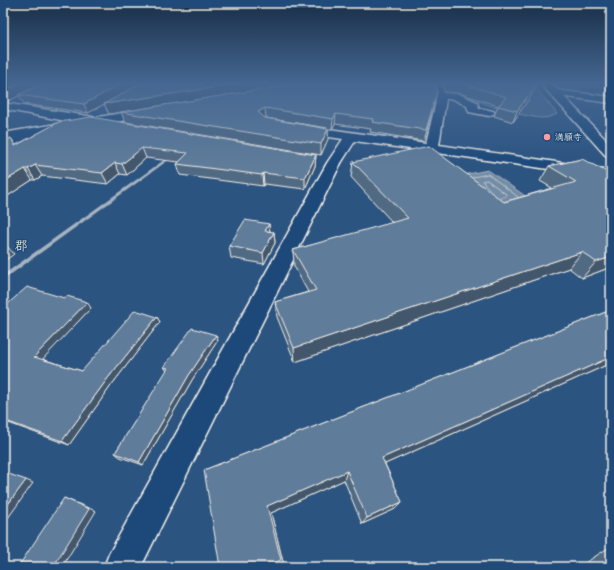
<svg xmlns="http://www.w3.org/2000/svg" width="614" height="570" viewBox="0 0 614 570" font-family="'Shantell Sans','Klee One',sans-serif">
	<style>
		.green { fill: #496b90; stroke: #9eaebc }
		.water { fill: #738ca6; stroke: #a7b4c0 }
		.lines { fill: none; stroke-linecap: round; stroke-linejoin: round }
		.shore { stroke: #c0c9ce; stroke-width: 1 }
		.stream { fill: #a7b4c0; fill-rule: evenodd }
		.street-casing { stroke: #f4f1e8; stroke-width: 3 }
		.secondary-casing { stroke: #f4f1e8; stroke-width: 3 }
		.primary-casing { stroke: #f4f1e8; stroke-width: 3 }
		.street { fill: #1f4a7a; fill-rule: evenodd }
		.secondary { fill: #1f4a7a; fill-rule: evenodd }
		.primary { fill: #1f4a7a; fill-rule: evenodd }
		.wall { fill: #516a84; stroke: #f4f1e8; fill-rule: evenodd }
		.shaded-wall { fill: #42566c; stroke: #f4f1e8 }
		.building { fill: #5e7b9a; stroke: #f4f1e8 }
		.poi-dot { fill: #ff9aa2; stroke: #1f4a7a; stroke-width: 1.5 }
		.labels { text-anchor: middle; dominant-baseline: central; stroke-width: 3; stroke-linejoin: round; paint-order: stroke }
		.far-poi-label { font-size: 9px; fill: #f4f1e8; stroke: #1f4a7a; text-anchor: start }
		.quarter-label { font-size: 13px; fill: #f4f1e8; stroke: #1f4a7a }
	</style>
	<rect width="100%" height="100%" fill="#2c5481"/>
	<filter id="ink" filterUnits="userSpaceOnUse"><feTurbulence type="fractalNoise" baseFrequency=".025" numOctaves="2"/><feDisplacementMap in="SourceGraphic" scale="8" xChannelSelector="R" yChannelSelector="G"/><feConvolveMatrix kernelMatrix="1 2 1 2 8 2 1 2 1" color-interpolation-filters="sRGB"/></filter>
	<g filter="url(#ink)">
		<path class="green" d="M533,84l24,30c-4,2 -10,4 -15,4 -22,-2 -64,-14 -83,-27z"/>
		<path class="water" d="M488,170l43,30 -33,8 -40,-32z"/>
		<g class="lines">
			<path class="shore" d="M473,177l15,-3 30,23
				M490,190l-8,-9 5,-1 19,14v2l-5,2"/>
			<path class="stream" d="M171,155l3,1 -171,124v-5z"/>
			<defs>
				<path id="street" d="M432,84h10l2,9 15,1 18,8 2,6 14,3 2,2 -6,3 -20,-4 -2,-6 -14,-7h-7l-7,46 172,25v8l-256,-37 -14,22 -200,404h-37l5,-13 218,-391 16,-24 -42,-6 -6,-4 6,-4 125,18 10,-41z
					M556,90l55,7v6l-59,-8 -1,-2 1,-2z
					M3,103l85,13 24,6 2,3 -6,4 -105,-20z
					M30,129l6,4 -2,3 -31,15v-9z"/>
				<path id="secondary" d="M541,84h11l59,61v12l-5,-1z"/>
				<path id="primary" d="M152,108l4,1 2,3 -2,3 -153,26v-8z"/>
			</defs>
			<use href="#street" class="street-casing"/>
			<use href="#secondary" class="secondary-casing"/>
			<use href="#primary" class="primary-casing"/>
			<use href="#street" class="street"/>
			<use href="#secondary" class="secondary"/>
			<use href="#primary" class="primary"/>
		</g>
		<path class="wall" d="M3,84l434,8 -13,49 -54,-9 1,-3 -36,-5 -3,5h-4v10l-7,16 -196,-33 -4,-10 -12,2 -5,-10 20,-11 -36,20 -64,-9 -5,-8 -13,6h-3zM265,118h1l61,10z
			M442,84h97l-26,38 -19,-6 4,-10 -38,-13 -15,-1z
			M59,122l257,33 -1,11 -10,23 -41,-5 -1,2 -83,-11 -3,-11 2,-2 -33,-4 -19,17 -7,-1 -12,10 -66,-8 -7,4h-3l-29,19v-57l8,-4 5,7z
			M582,159l29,108 -29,11 -13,-10 -274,94 -18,-45 -2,-15 33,-10 -14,-26 -1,-16 100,-27 -42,-46 2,-15 151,40 48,-14 -12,-7 9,-15z
			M269,224l1,8h4l1,11 -11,21 -33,-6 -2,-12z
			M3,308h88l-49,51 40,12 75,-54 3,5 -47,61 -44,62 -66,-24z
			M611,310v53l-226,101 17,38 -7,7 -33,15 -18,-44 -73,33 12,49 -79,-92z
			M218,340l-26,40 -49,85 -23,-8 -5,-4 52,-82 -3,-4z
			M611,546v21h-32z"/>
		<path class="shaded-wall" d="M20,84h26l-28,11 1,1 -13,6 -3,-5v-6z
			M121,84h19l-52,29 -4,-9z
			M238,84h58l-187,30 -5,-10z
			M537,84h2l-26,38 4,-11z
			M265,108l1,10 -7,5 -1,-11z
			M3,113l6,15 -6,2z
			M336,114l-1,10 -3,5 1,-10z
			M328,129v10l-7,16v-11z
			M142,148l4,10 -19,17 -5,-11z
			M316,155l-1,11 -10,23v-11z
			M115,163l5,11 -12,10 -6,-11z
			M35,165l7,11 -7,4 -7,-11z
			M25,169l7,11 -29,19v-17z
			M263,173l1,11 -1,2 -1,-11z
			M269,224l1,11 -5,-4z
			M274,232l1,11 -11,21 -1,-11z
			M3,243h1l10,11 -11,8z
			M582,252l-13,16 -274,94 -1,-14z
			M611,257v10l-29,11 14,-16z
			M87,302l4,6 -51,54 -6,-5z
			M157,317l3,5 -47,61 -44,62 -7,-4 46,-63z
			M216,335l2,5 -26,40 -49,85 -4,-3 50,-87z
			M611,357v6l-235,105 6,-10z
			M347,471l-3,9 -73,33 12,49 -9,5h-8l1,-61z
			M26,480l7,3 -30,42v-14z
			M64,498l32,13 -34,56h-9z
			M402,502l-7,7 -33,15 5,-6z"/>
		<path class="building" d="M3,84h17l-17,7z
			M41,84h80l-37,20 -66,-9z
			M140,84h98l-134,20z
			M295,84h140l2,8 -11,38 -54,-8 1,-3 -37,-5 -3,5 -68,-11 -7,4 7,6 63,11 -7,15 -200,-32z
			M464,84h73l-20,27 -19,-5 8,-9z
			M91,117l225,38 -11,23 -42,-5 -1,2 -85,-11 11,-11 -46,-5 -20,16 -7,-1 -13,10 -67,-8 -7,4h-3l-22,13v-40l8,-4 4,8 44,-24z
			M429,146l75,56 72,-20 -27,-16 33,-7 29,15v34h-1l1,1v48l-15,5 -14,-10 -288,96 -19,-46 41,-12 -23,-40 115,-32 -55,-56z
			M245,220l24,4 -4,7 9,1 -11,21 -34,-7z
			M27,287l37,11 3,-2 20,6 -53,55 48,14 53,-61 22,7 -49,61 -46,63 -59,-21v-112z
			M611,310v47l-229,101 20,44 -35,16 -20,-47 -80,35 14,54 -15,7h-46l-16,-97z
			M192,328l24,7 -27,40 -50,87 -24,-9 53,-85 -4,-1z
			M3,472l23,8 -23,31z
			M64,498l25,11 -36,58h-35z
			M611,561v6h-10z"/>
	</g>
	<linearGradient id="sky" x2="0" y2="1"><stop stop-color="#182e47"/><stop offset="0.51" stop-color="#456792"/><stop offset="1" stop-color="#456792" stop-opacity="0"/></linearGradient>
	<rect width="614" height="164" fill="url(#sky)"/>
	<circle class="poi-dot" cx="547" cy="137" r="4"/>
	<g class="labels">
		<g class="far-poi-label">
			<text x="555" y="137">満願寺</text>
		</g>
		<g class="quarter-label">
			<text x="21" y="245">郡</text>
		</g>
	</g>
	<rect width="614" height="570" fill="none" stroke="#1f4a7a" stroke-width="16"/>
	<rect x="8" y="8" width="598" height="554" fill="none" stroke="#f4f1e8" stroke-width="1.5" filter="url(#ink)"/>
</svg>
